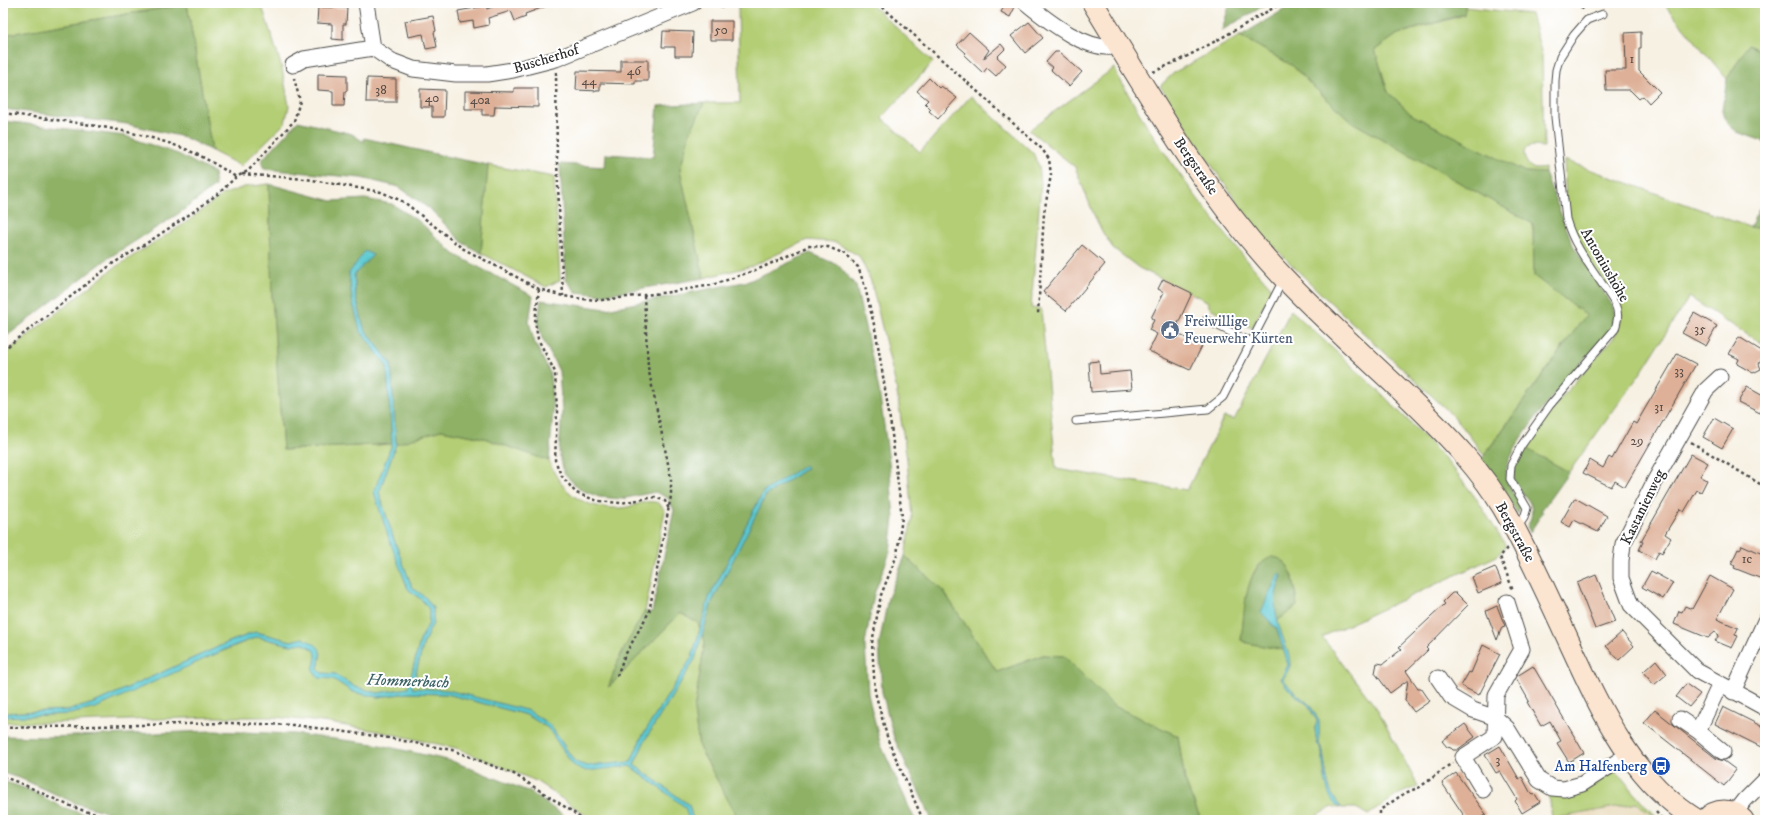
<svg xmlns="http://www.w3.org/2000/svg" width="1768" height="823" viewBox="0 0 1768 823" font-family="'IM FELL DW Pica',serif">
	<style>
		.built { fill: #e8d9ba }
		.green { fill: #b3ce74; stroke: #6f7c50 }
		.forest { fill: #8eb166; stroke: #5c6e48 }
		.water { fill: #5cc9d1; stroke: #447a7e }
		.building { fill: #deb097 }
		.lines { fill: none; stroke-linecap: round; stroke-linejoin: round }
		.service-casing { stroke: #4a4947; stroke-width: 9 }
		.minor-casing { stroke: #4a4947; stroke-width: 17 }
		.secondary-casing { stroke: #4a4947; stroke-width: 23 }
		.path { stroke: #4a4947; stroke-width: 2.5; stroke-dasharray: 3 3; stroke-linecap: butt }
		.service { stroke: #fff; stroke-width: 7 }
		.minor { stroke: #fff; stroke-width: 15 }
		.secondary { stroke: #fce5d0; stroke-width: 21 }
		.labels { text-anchor: middle; dominant-baseline: central; stroke-width: 4; stroke-linejoin: round; paint-order: stroke }
		.number-label { font-size: 13px; fill: #584c46 }
		.street-label { font-size: 15px; fill: #2b2b2b; stroke: #fff }
		.service-label { font-size: 15px; fill: #4e5e75; stroke: #fff; text-anchor: start }
		.transit-label { font-size: 15px; fill: #164399; stroke: #fff; text-anchor: end }
		.water-label { font-size: 16px; font-style: italic; fill: #3c6265; stroke: #fff }
	</style>
	<rect width="100%" height="100%" fill="#fff"/>
	<filter id="ink" filterUnits="userSpaceOnUse"><feTurbulence type="fractalNoise" baseFrequency=".025" numOctaves="2"/><feDisplacementMap in="SourceGraphic" scale="8" xChannelSelector="R" yChannelSelector="G"/><feConvolveMatrix kernelMatrix="1 2 1 2 8 2 1 2 1" color-interpolation-filters="sRGB"/></filter>
	<filter id="wash" filterUnits="userSpaceOnUse"><feTurbulence type="fractalNoise" baseFrequency=".012" numOctaves="4" result="noise"/><feDisplacementMap in="SourceGraphic" scale="16" xChannelSelector="R" yChannelSelector="G"/><feGaussianBlur stdDeviation="0.9" result="paint"/><feColorMatrix in="noise" values="0 0 0 0 0 0 0 0 0 0 0 0 0 0 0 0 0 1.4 0 .05"/><feComposite in="paint" operator="in"/></filter>
	<g filter="url(#wash)">
		<rect width="100%" height="100%" fill="#f7f1e3"/>
		<path class="built" d="M1637,803l20,17h-111z"/>
		<path class="green" d="M3,3h258l21,65 7,38 -4,17 -44,43 -29,-15 -25,-147 -184,31z
			M749,3h121l63,59 -51,56 38,34 51,-56 62,57 6,13 2,17 -10,125 10,1 15,160 131,21 37,-73 10,3 57,-110 90,83 60,61 35,44 30,48 -9,10 -175,81 56,73 40,76 -19,8 -31,21 -12,-7h-14c-18,-18 -15,-38 -20,-61l-3,-3v-23l-9,-16 -17,-14 -10,-12 7,-13 -3,-17 -10,-28 20,-15 -4,-30 -7,-12h-27c-15,21 -14,51 -18,76l6,3 37,7 4,15 -7,14 10,12 16,13 10,17 -2,8 2,15 4,3c5,23 1,43 19,61l-8,-1 -23,13h-108l-16,-39 -7,-45 -64,-30 -50,-50 -21,-1 -46,17 -53,-80 -39,-36 7,-38 -5,-58 -11,-74 -25,-105 -12,-25 -24,-14 -28,-2 -55,26 -48,12 -24,-108 9,-35 15,-32h36l-2,-96z
			M1663,3h102v50l-17,-8 -21,34z
			M1465,7l66,7 11,41 2,92c-5,0 -11,-2 -16,0 -9,5 -1,20 7,22 3,0 7,0 10,-1v5l-20,-1 -113,-57 -24,-23 -13,-42 23,-16 66,-19z
			M1240,36l53,30 12,13 47,43 181,102 1,52 52,39 -102,140 -22,-29 -18,-19 -126,-116 -52,-52 -21,-26 -35,-50 -50,-77 15,-14z
			M1114,68c42,81 98,153 158,221l-20,39 -42,-20 -3,-7 -68,-33 -26,-20 -10,-15 -9,-18 -19,-48 -46,-37z
			M1564,160l185,67 16,2v117l-76,-49 -47,74 -73,101 -44,-24 28,-41 59,-67c9,-13 12,-24 6,-38 -17,-25 -39,-51 -48,-80 -5,-20 -5,-42 -6,-62z
			M488,165l66,12 6,103 -14,7 -65,-34z
			M269,184l3,113 11,153 109,-6 -18,48 34,97 15,12 6,8v14l-9,18 -12,47 -30,5 -23,-6 -20,-13 -13,-1 -4,-4 3,-16 -18,-15 -12,3 -35,-9 -27,10 -135,61 -24,7 -67,3v-358l111,-87 70,-44 38,-29 22,-8z
			M441,430l43,8 65,23c13,33 35,48 71,47 11,0 23,-8 34,-6 6,0 8,5 11,9l-20,101 -25,44 -11,31 71,-74 18,10 2,6 -8,28 -51,81 -10,24 -44,5 -12,-5 -25,-37 -21,-14 -82,-21 -35,-2 12,-46 9,-19v-15l-7,-10 -14,-11 -19,-50 -14,-45 17,-48z
			M702,634l3,7 -11,70 5,36 40,73h-46l-4,-15 -55,-40 11,-25 50,-81z
			M257,637l34,8 11,-2c18,9 15,9 11,28l6,6 14,2 20,13 25,5 30,-4 39,1 80,21 21,13 25,37 13,5 44,-4 56,41 3,13h-96l-57,-39 -80,-33 -79,-17 -54,-9 -49,-5h-61l-167,6 -43,-1v-5l67,-3z
			M1616,771l42,49 -21,-17 -85,16 -3,-26z"/>
		<path class="forest" d="M1230,3h39l-47,27z
			M1295,3h171l-2,11 -66,20 -23,16 13,42 24,23 113,57 20,1 28,72 39,60c2,5 4,9 2,15 -2,14 -17,26 -27,36 -19,21 -80,91 -81,117 0,12 7,21 15,29l-3,12 -37,-54 105,-145 -52,-39 -1,-52 -181,-102 -47,-43 -12,-13 -53,-30z
			M187,4l25,147 -28,-14 -57,-13 -124,-15v-74z
			M1748,45l17,8v91l-2,-3 -26,-9 -10,-9 -5,-14 5,-30z
			M704,103l-15,32 -9,35 24,108 -102,17 -26,-3 -10,-12 -6,-116 45,3 1,-13 47,3 5,-51z
			M3,121l122,15 53,18 36,19 1,13 -37,28 -71,45 -104,80z
			M298,121l54,13 12,8v-4l85,19 39,8 -7,88 -18,-10 -32,-33 -32,-23 -38,-9 -97,-9 -3,-8z
			M269,184l63,17 33,-2 27,5 28,18 34,32 79,42 -4,26 5,19 16,32 3,39 -4,49 -65,-23 -43,-8 -45,14 -5,-80 -27,-36 -8,-30 -2,-23 18,-20 -23,18 3,25 8,32 27,36 5,78 -109,6 -11,-153z
			M1765,197v32l-15,-2z
			M810,253l28,12 18,21 23,104 10,71 5,57 -4,34 -16,42 -9,50 3,50 12,49 35,77h-176l-40,-73 -5,-36 11,-70 -3,-7 10,-32 54,-107 41,-27 -44,24 -54,106 -9,31 -2,-6 -18,-10 -72,75 12,-32 24,-44h8l22,-102 -6,-12 -13,-6 -34,7 -22,-2 -20,-8 -15,-16 -5,-21 3,-40 -3,-41 -17,-33 -4,-16 3,-22 65,9 143,-28z
			M1525,448l44,24 -28,39 2,1 -13,20 -3,-5c18,-32 -21,-33 -13,-60 2,-7 7,-13 11,-19z
			M905,556l39,36 53,80 46,-17 21,1 50,50 64,30 7,45 16,39h-269l-38,-82 -12,-46 -3,-47 9,-47z
			M1272,557c22,1 23,32 25,49l-20,15c-6,-15 -1,-31 5,-45l-4,-1 -3,9 -5,39 7,6 7,21 -37,-7 -6,-3c4,-26 2,-73 31,-83z
			M212,731l83,3 80,10 77,17 78,31 40,28h-436l-59,-17 -53,-24 -19,-6v-37l44,1z
			M3,781l24,8 35,18 41,13h-100z"/>
		<path class="water" d="M365,251l8,4 -19,20 2,23 8,30 27,36 5,80 -17,49 14,44 19,50 14,11 7,10v15l-9,19 -12,46 35,2 82,21 21,14 25,37 12,4 44,-4 10,-24 51,-81 17,-59 54,-106 42,-27 2,3 -41,27 -54,107 -17,57 -50,81 -11,25 55,40 4,15h-4l-4,-13 -55,-41 -44,5 -13,-6 -25,-37 -21,-13 -80,-21 -39,-1 -30,4 -25,-5 -20,-13 -14,-1 -6,-7c4,-19 7,-19 -11,-28l-11,2 -34,-8 -26,10 -135,61 -26,6 -67,3v-4l67,-3 24,-7 135,-61 27,-10 35,9 12,-3c20,10 19,10 15,31l4,4 13,1 20,13 23,6 30,-5 12,-47 9,-18v-14l-6,-8 -15,-12 -19,-50 -15,-47 18,-48 -5,-78 -27,-36 -8,-31 -3,-26z
			M1278,575h4c-11,27 -7,40 2,66 3,7 6,17 6,24 -1,5 -5,10 -7,14l10,12 17,14 9,16v23l3,3c5,23 2,43 20,61 -19,-5 -18,-45 -21,-61l-4,-3 -2,-15 2,-8 -10,-17 -17,-13 -9,-12 7,-14 -11,-36 -16,-17z"/>
		<g id="blocks">
			<path class="building" d="M503,3h49v1l-27,10 1,3 -11,4 -4,-10 -23,7 1,7 -15,3 -1,-7 -13,2 -2,-12 28,-5 1,3z
				M1006,3h11l-7,14 -9,-5z
				M318,7l29,1 -1,16h-3v16l-11,-1v-15l-15,-1z
				M433,16l3,15 -2,1 3,15 -11,2 -3,-15 -15,3 -3,-16z
				M710,21h22v19h-22z
				M1029,22l14,16 -18,15 -14,-17z
				M663,31l30,1 -1,24h-17v-9h-13z
				M969,32l20,18 -6,9 18,-15 4,5 -8,8 9,8 -10,11 -9,-8 -4,5 -19,-18 2,-2 -9,-8z
				M1641,32v16h-2v23l21,21 -11,11 -6,-7 -4,3 -9,-9h-24l-1,-20h21l-1,-37z
				M1055,52h4l23,20 -13,14 -18,-16 2,-2 -7,-6z
				M621,60h27v21h-13v3l-35,-1v8l-24,-1 1,-19 44,1z
				M318,74l29,1v16h-2l-1,15h-11v-15l-15,-1z
				M367,78l29,1v23h-30z
				M929,78l10,10 2,-2 16,12 -19,21 -9,-8 2,-2 -6,-6 3,-3 -11,-9z
				M514,88h24v19l-43,-1 -1,9h-12v-6h-17v-18l49,1z
				M420,89l25,1 -1,27h-12v-10h-12z
				M1082,245l23,19 -39,47 -23,-19z
				M1163,279l29,14 -17,37 4,2 -1,2 24,12 -12,24 -41,-19 8,-17 -8,-4 5,-10 -3,-2 13,-26 -6,-3z
				M1694,313l23,13 -11,20 -24,-13z
				M1739,337l26,16 -6,11 2,5 -8,4 -16,-9 2,-5 -10,-5z
				M1677,354l19,10 -71,123 -10,-6 -4,6 -28,-14 7,-13 13,8 6,-11 3,2 21,-37 3,2z
				M1099,361l1,13 30,-3 2,18 -41,3 -2,-30z
				M1747,387l18,10v7l-5,9 -22,-11z
				M1714,418l19,11 -11,19 -19,-11z
				M1691,454l17,9 -8,13 7,4 -6,12 -4,-2 -13,22 -4,-3 -15,25 6,4 -9,15 -3,-2 -4,8 -16,-9 4,-8 -2,-1z
				M1575,498l32,18 -9,16 -24,-12 -4,7 -9,-5z
				M1742,545l23,10v16l-3,8 -28,-11 1,-2 -4,-2 7,-15 2,1z
				M1495,567l7,16 -24,10 -6,-16z
				M1651,571l22,12 -10,16 -21,-12z
				M1596,575l19,47 -20,7 -18,-46z
				M1710,576l23,13 -16,30 21,9 -3,7 3,1 -6,12 -17,-7 4,-6 -4,-3 -7,6 -34,-14 5,-13 3,1 3,-6 7,3z
				M1452,593h4l12,12 -42,43 2,2 -22,21 12,17h3l9,13 -16,11 -9,-12 3,-20 -18,13 -15,-20 2,-10 6,1 19,-15 -3,-2 46,-43 -2,-2z
				M1497,606l8,20 -3,1 -5,13 -11,-29z
				M1622,632l12,14 -15,14 -13,-14z
				M1483,645l17,9 -21,41 -18,-9 8,-14 2,1z
				M1656,660l11,14 -13,11 -11,-13z
				M1533,666l51,87 -15,9 -12,-19 4,-2 -11,-20 -9,5 -14,-24 2,-1 -13,-23 1,-2z
				M1686,684l14,10 -11,13 -13,-10z
				M1723,707l42,21v21l-50,-25z
				M1655,710l62,49 7,2 12,9 -12,16 -80,-63z
				M1465,724l10,13 -18,13h-4l-2,-2 -4,-1 -5,-6z
				M1500,746l19,33 3,-2 8,15 3,3 2,-1 5,8 -18,11 -7,-12 2,-2 -17,-28 -4,2 -11,-18z
				M1456,773l30,41 -8,6h-11l-25,-37z"/>
		</g>
	</g>
	<g filter="url(#ink)">
		<use href="#blocks" fill-opacity="0" stroke="#4a4947" stroke-width="1"/>
		<g class="lines">
			<defs>
				<path id="service" d="M722,3h8
					M1206,320l45,22 32,-62
					M1076,421l132,-12 15,-12 28,-55
					M1517,528l7,-10 3,-10 -17,-29 1,-14 10,-19 29,-41 65,-76c3,-10 4,-16 0,-25 -17,-29 -40,-53 -49,-85l-11,-102v-36l1,-11 4,-13 14,-22 13,-15 16,-6"/>
				<path id="minor" d="M366,3l7,45
					M1026,3c22,18 63,51 93,43
					M293,65l11,-6 69,-11 19,13 21,8 43,5h31l26,-4 43,-11 137,-56
					M1720,377l-14,13 -52,92 -31,62 -2,17v17l10,27 66,66 68,37
					M1438,678l13,19 22,13 23,8 11,10 32,52 13,8 12,1 18,-5 47,-30
					M1733,692l32,-71
					M1680,719l18,12 25,21
					M1698,731l22,-47
					M1483,790l-20,-33 32,-21 1,-41 26,-46 -15,-47
					M1735,813l10,-13 20,-20"/>
				<path id="secondary" d="M1093,3c58,95 113,193 191,275 40,42 84,81 126,121 37,36 74,73 99,119 23,42 43,86 63,130 30,65 62,134 125,172
					M1705,820c11,-12 27,-12 38,0"/>
			</defs>
			<use href="#service" class="service-casing"/>
			<use href="#minor" class="minor-casing"/>
			<use href="#secondary" class="secondary-casing"/>
			<path class="path" d="M878,3l164,146 7,10 2,16 -7,38 -6,101
				M1577,3l8,8
				M556,72l1,91 6,133
				M1153,72c45,-19 87,-45 129,-69
				M3,113c58,8 118,13 174,33 21,7 40,19 59,31
				M242,174l64,5 75,13 23,10 58,46 77,41 24,7 20,3 19,1 68,-8 42,-7 21,-7 28,-10 48,-22 19,1 17,7 13,13 7,20 11,46 15,93 11,91 -5,38 -16,40 -9,48 3,49 13,48 35,80
				M539,289l-4,33 3,17 17,33 2,40 -2,48 6,15 15,18 22,8 23,2 34,-6 10,4 4,8
				M3,350l109,-86 35,-21 49,-33 23,-17 17,-16 12,-6 46,-50 6,-20 -6,-23
				M1691,442l74,45
				M1507,548l-7,9 13,33
				M617,676l7,-19 25,-45 22,-116v-18l-23,-111 -4,-71
				M3,728l226,-5 65,2 89,12 69,13 62,24 59,38 10,8
				M3,777c23,7 43,19 65,28 17,7 35,11 53,15
				M1656,812l7,8
				M1380,820v-10l25,-17 15,-6 32,-24"/>
			<use href="#service" class="service"/>
			<use href="#minor" class="minor"/>
			<use href="#secondary" class="secondary"/>
		</g>
	</g>
	<defs>
		<symbol id="civic-disc" viewBox="-11 -11 22 22"><circle r="9.5" fill="#5c6f8a" stroke="#fff"/><path d="M-.6-6.5H3V-4.5H.6V-3L4-1V1h2V6H-6V1h2V-1L-.6-3ZM-1.2 2.5V6h2.4V2.5Z" fill="#fff"/></symbol>
		<symbol id="bus-disc" viewBox="-11 -11 22 22"><circle r="9.5" fill="#1a4fb4" stroke="#fff"/><path d="M-5-6H5V4H4V6H2V4H-2V6H-4V4H-5ZM-3.5-4V0h7V-4ZM-3.5 1.2v1.5H-2V1.2ZM2 1.2v1.5H3.5V1.2Z" fill="#fff"/></symbol>
	</defs>
	<g fill-rule="evenodd">
		<use href="#civic-disc" x="1159" y="319" width="22" height="22"/>
		<use href="#bus-disc" x="1650" y="755" width="22" height="22"/>
	</g>
	<g class="labels">
		<g class="number-label">
			<text x="721" y="30">50</text>
			<text x="1632" y="59">1</text>
			<text x="634" y="71">46</text>
			<text x="589" y="81">44</text>
			<text x="381" y="90">38</text>
			<text x="432" y="98">40</text>
			<text x="480" y="100">40a</text>
			<text x="1700" y="329">35</text>
			<text x="1679" y="371">33</text>
			<text x="1659" y="407">31</text>
			<text x="1637" y="441">29</text>
			<text x="1747" y="559">1c</text>
			<text x="1498" y="760">3</text>
		</g>
		<g class="street-label">
			<text transform="translate(546 59) rotate(-17)">Buscherhof</text>
			<text transform="translate(1196 166) rotate(55)">Bergstraße</text>
			<text transform="translate(1605 265) rotate(60)">Antoniushöhe</text>
			<text transform="translate(1643 507) rotate(-64)">Kastanienweg</text>
			<text transform="translate(1515 532) rotate(61)">Bergstraße</text>
		</g>
		<g class="service-label">
			<text x="1184" y="321">Freiwillige<tspan x="1184" dy="17">Feuerwehr Kürten</tspan></text>
		</g>
		<g class="transit-label">
			<text x="1647" y="766">Am Halfenberg</text>
		</g>
		<g class="water-label">
			<text transform="translate(408 681) rotate(2)">Hommerbach</text>
		</g>
	</g>
	<rect width="1768" height="823" fill="none" stroke="#fff" stroke-width="16"/>
</svg>
